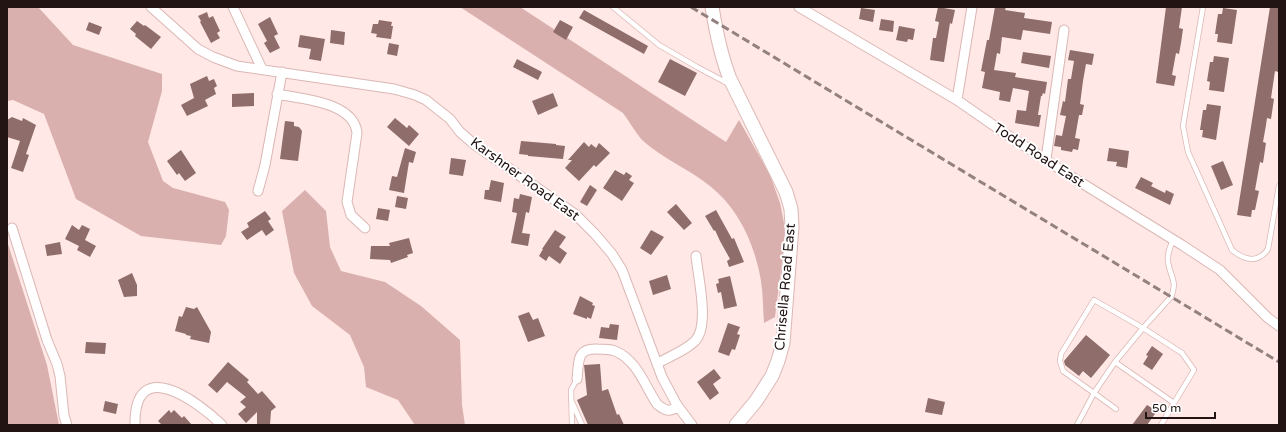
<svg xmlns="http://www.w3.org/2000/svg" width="1286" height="432" viewBox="0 0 1286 432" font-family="'Varela Round',sans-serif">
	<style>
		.green { fill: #d9b0ad }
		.building { fill: #8e6d6b }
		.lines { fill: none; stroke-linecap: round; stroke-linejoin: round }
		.lane-casing { stroke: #dbb7b4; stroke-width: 6 }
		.street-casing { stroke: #dbb7b4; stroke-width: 11 }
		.secondary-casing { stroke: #dbb7b4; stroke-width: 15 }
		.lane { stroke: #fff; stroke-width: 4.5 }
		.street { stroke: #fff; stroke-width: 9 }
		.secondary { stroke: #fff; stroke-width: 13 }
		.rail { stroke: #93817f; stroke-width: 3; stroke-dasharray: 8 4; stroke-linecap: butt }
		.labels { text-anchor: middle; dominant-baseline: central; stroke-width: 4; stroke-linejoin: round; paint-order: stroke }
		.street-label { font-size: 14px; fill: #211413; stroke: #fff }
	</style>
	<rect width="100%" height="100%" fill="#ffe8e6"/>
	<path class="green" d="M7,7h31l35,38 89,29v17l-14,51 15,39 10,7 52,14 4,8 -3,26 -5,9 -80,-9 -65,-37 -32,-85 -31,-14 -6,1z
		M460,7h60l206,135 13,-22 31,55 10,28 4,20v23l-9,71 -11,6c-1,-14 -1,-29 -3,-42 -6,-36 -22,-72 -51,-95 -21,-17 -47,-27 -68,-46 -7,-8 -13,-19 -19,-27z
		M305,190l21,21 4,36 11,24 44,11 36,24 39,34 2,65 3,20h-50l-17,-25 -32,-13 -2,-20 -14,-32 -38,-29 -18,-33 -12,-62z
		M7,241l40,124 12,60h-52z"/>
	<path class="building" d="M938,7l17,3 -3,14 -2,-1 -6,39 -14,-2 3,-22h3l3,-16 -4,-1z
		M995,7h11l-1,3 20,3 -1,5 28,4 -2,12 -27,-4 -2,10 -19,-3 -2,17 -3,-1 -3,17 22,3 -1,4 32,5 -2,12 -2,-1 -1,3h-1l-3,19h3l-2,12 -24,-4 2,-13 9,1 3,-20 -16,-3 -3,14 -11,-2 1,-8 -18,-4 3,-16 -4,-1 6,-31h2z
		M1166,7h16l-3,21 4,1 -2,14 -2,11 -3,-1 -4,22 4,1 -2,10 -18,-3z
		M1270,7h9v59l-1,6 -3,-1 -4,27 3,1 -3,20 -4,-1 -1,7 -3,17 3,1 -3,20 -3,-1 -5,28 4,1 -4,19h-3l-1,7 -14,-2z
		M861,8l14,2 -2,12 -14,-3z
		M1223,8l14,2 -5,34 -15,-2 1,-8h-3l3,-20h4z
		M584,10l64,36 -4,8 -65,-36z
		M207,12l2,6 4,-2 7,15 -3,2 3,5 -9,5 -11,-21 1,-1 -3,-5z
		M270,17l8,17 -4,2 6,12 -10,5 -6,-10 3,-2 -9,-17z
		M881,19l13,2 -1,11 -14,-2z
		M379,20l13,2 -1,4h2l-2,13 -15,-2 1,-3 -6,-1 2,-9h5z
		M560,20l13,7 -7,13 -13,-8z
		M137,21l7,5 1,-1 16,12 -10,12 -16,-13 1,-2 -6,-5z
		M89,22l13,5 -3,8 -13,-5z
		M899,26l16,3 -2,11 -5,-1 -1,3 -11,-2z
		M331,30l14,2 -1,13 -14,-2z
		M300,35l25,4 -4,22 -12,-2 2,-10 -13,-2z
		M389,43l10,2 -2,11 -10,-2z
		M1070,50l24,4 -2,11 -6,-1 -3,17 -3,23 4,1 -2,10h-3l-4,23 5,1 -2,11 -5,-1 -1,3 -11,-2v-3l-7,-1 2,-11 6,1 4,-20 -6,-1 3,-14 2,1 3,-23h3l3,-18 -6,-1z
		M1023,52l28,4 -2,12 -28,-5z
		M1214,56l15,2 -5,34 -15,-2 1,-8 -3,-1 3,-19h3z
		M517,59l25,13 -4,8 -25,-13z
		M670,59l27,14 -12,23 -27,-14z
		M207,76l2,5 5,-2 3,7 -3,2 2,6 -11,6 3,6 -21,10 -6,-11 13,-7 -4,-14z
		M254,93v13l-22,1v-13z
		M553,93l5,13 -20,9 -6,-14z
		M1207,104l14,2 -5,34 -14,-3 1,-7h-3l3,-20h3z
		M12,117l10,4 1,-3 13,7 -10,29 3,1 -6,17 -12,-4 9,-27 -13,-4v-17z
		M395,118l12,10 2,-3 10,9 -10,12 -22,-19z
		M285,121l9,1v4l5,1 3,4 -4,30 -18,-2z
		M521,141l35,3v1l9,1 -2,13 -35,-3v-1l-9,-1z
		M584,142l5,5 2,-3 5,4 3,-5 11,10 -14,14 -2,-2 -15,16 -14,-13 7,-8h-4z
		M405,148l11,4 -3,11 -4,-1 -5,31 -15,-3 3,-14 5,1z
		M1109,148l20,3 -2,17 -11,-2 1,-4 -10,-1z
		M181,150l15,23 -11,8 -6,-8 -2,2 -10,-14z
		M451,158l15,2 -3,16 -14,-2z
		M1223,161l10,24 -12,5 -10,-24z
		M615,170l9,5 2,-3 6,4 -3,4 5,3 -12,18 -19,-13z
		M1141,177l12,6 -2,3 14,7 1,-3 8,4 -4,11 -35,-17z
		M491,180l13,3 -3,19 -17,-3 1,-9h4z
		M590,185l7,5 -10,16 -7,-4z
		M520,194l12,3 -3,16 -3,-1 -4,21 8,1 -2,12 -17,-3 6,-30 -5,-1 2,-14 5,1z
		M397,196l11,2 -2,11 -11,-2z
		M676,204l16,19 -8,7 -17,-18z
		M378,208l12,2 -2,11 -12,-2z
		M716,210l16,29 2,-1 10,24 -15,5 -2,-6 3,-2 -10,-18 -5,-11 -1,1 -9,-15z
		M265,211l6,8 -3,2 6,9 -8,6 -4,-6 -15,10 -6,-8 8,-5 -2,-4z
		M72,225l7,5 3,-5 8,4 -5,11 11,6 -6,11 -13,-7 2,-4 -14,-7z
		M555,230l11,7 -7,10 8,6 -7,11 -11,-8 -3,5 -7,-5 4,-7h-1z
		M651,230l13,7 -13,18 -11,-7z
		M409,238l4,15 -6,2 1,2 -17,6 -1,-3 -20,-1 1,-13h19l-1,-3z
		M60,242l2,12 -15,2 -2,-11z
		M132,273l5,12v11l-13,1 -6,-17z
		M667,275l4,14 -18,6 -4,-14z
		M730,276l7,30 -13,3 -3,-17 -3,1 -2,-9 3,-1 -1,-4z
		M580,296l13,7 -1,2 3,1 -4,13 -4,-2v2l-14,-5z
		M186,307l8,2 3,-2 14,25 -2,11 -19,-4 1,-3 -5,-1v-1l-11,-3 4,-15 3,1z
		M529,312l4,8 5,-2 7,18 -17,6 -10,-26z
		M728,323l12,4 -3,7 3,1 -5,15 -3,-1 -3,7 -11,-4z
		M610,324l9,1 -2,15 -18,-2 2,-11 8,1z
		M1086,335l24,20 -19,23 -8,-7 -4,5 -14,-11 -1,-4z
		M86,342l20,1 -1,11 -20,-1z
		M1152,346l11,8 -11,16 -9,-6 5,-8 -2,-1z
		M228,362l21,18 -2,2 11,12 4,-3 14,16 -5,4 -1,14h-13v-13l-11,11 -8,-9 8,-7 -6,-5 6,-5 -19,-15 -10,11 -9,-8z
		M600,364l2,27 6,-2 9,26 2,-1 5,11h-36l-11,-25 10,-5 -3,-30z
		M714,369l7,9 -8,6 6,9 -9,7 -13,-18z
		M928,398l17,4 -3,13 -17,-3z
		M105,401l13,3 -2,10 -13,-3z
		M1147,405l10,6 -10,14h-15z
		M169,410l2,3 3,-3 8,8 2,-2 8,9h-30l-4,-4z"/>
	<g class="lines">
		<defs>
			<path id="lane" d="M613,7l46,38 38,22 32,17
				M1203,7l-20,119 5,26 44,98c12,10 26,14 36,-1l11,-63
				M572,402l10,23
				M1116,409l-22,-16 21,-31 28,-34 28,-31c7,-15 -1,-21 -3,-35 -1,-8 2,-15 5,-22
				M572,425l-1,-35 6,-11
				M1077,425l17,-32 -31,-22 -3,-10 1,-7 33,-54 49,28 39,25 12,17 -20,33 -59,-41
				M1161,425l13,-22"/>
			<path id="street" d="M151,7l47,42 15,8 24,9 157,23 21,6 11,5 24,19 10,13 15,13 100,69 20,20 17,20 10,16 40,107 15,28 15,20
				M233,7l29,62
				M799,7l158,93 49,34 66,43 110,68 38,25 48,48 11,8
				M277,94c25,5 77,8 80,39l-10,69 4,13 14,13
				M957,100l15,-93
				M1046,159l18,-129
				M258,191l7,-26 17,-93
				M12,228l35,112 10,24 3,12 4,40 3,9
				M658,363c12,-7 27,-12 37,-22 15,-15 3,-64 1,-85
				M577,379c2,-17 -1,-31 20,-30 6,0 13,0 18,2 22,9 30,35 42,53 7,6 14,10 20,1
				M135,425c-1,-70 61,-25 87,0"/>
			<path id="secondary" d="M712,7c4,25 9,49 18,72l56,113 5,17 1,18 -9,116 -5,18 -6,15 -16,25 -20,24"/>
		</defs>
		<use href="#lane" class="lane-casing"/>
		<use href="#street" class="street-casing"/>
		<use href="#secondary" class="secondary-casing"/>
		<use href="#lane" class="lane"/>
		<use href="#street" class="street"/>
		<use href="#secondary" class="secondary"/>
		<path class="rail" d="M691,7l588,355"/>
	</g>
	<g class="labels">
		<g class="street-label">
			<text transform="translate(1039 155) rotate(33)">Todd Road East</text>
			<text transform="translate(525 179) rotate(36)">Karshner Road East</text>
			<text transform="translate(785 287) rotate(-85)">Chrisella Road East</text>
		</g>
	</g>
	<rect width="1286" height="432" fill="none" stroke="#211413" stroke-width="16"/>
	<path d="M1146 412v6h69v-6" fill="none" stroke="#211413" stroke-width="2"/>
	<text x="1152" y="412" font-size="12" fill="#211413" stroke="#ffffff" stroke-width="3" paint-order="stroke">50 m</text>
</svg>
